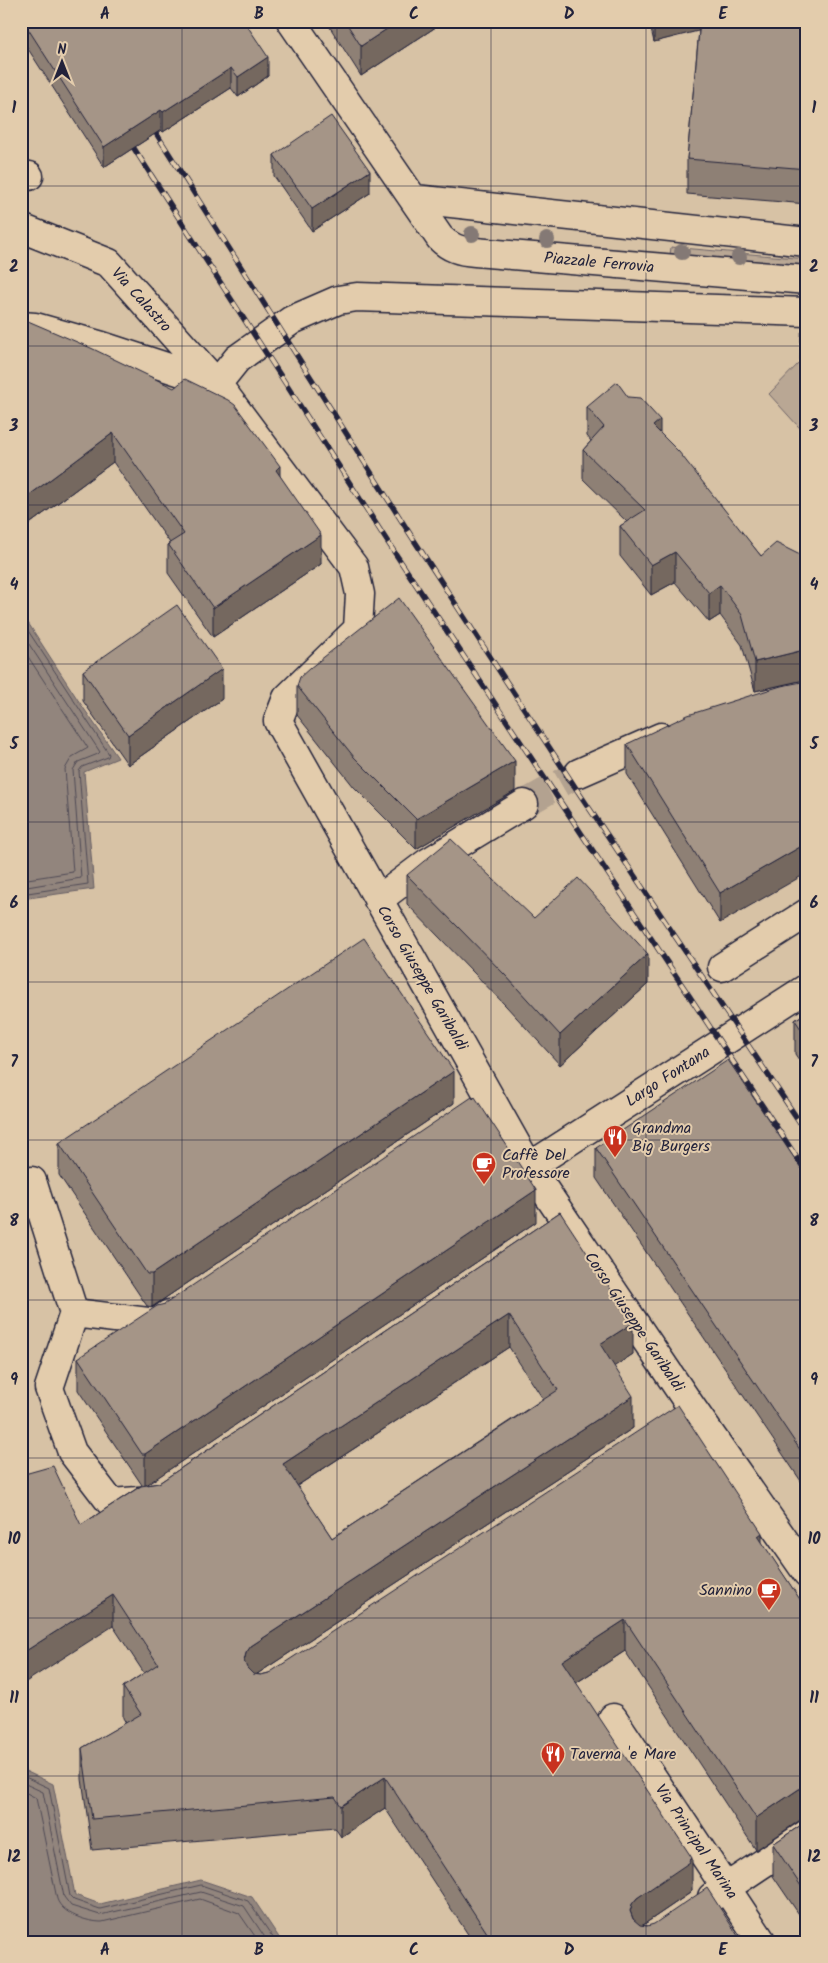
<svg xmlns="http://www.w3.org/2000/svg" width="828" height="1963" viewBox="0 0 828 1963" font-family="Kalam,sans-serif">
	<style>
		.green { fill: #b9a794; stroke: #6e6468 }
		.water { fill: #92857d; stroke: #655d63 }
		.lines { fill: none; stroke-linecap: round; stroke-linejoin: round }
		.shore { stroke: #4f4a55; stroke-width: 1 }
		.minor-tunnel { stroke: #b3a290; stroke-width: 28; stroke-dasharray: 28 14; stroke-linecap: butt }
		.minor-casing { stroke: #22223b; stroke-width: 31 }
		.minor { stroke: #e3ccac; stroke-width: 28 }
		.rail-casing { stroke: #22223b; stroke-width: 5.5 }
		.rail { stroke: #e3ccac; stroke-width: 4; stroke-dasharray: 11; stroke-linecap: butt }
		.tree { fill: #847975 }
		.wall { fill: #8e8074; stroke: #22223b; fill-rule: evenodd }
		.shaded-wall { fill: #74685e; stroke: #22223b }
		.building { fill: #a59587; stroke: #22223b; fill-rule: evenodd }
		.grid { fill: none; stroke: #22223b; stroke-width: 1; stroke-opacity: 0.55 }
		.labels { text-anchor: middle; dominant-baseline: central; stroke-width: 4; stroke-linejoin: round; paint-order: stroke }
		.street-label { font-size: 16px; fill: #22223b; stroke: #e3ccac }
		.poi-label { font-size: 16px; fill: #22223b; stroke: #e3ccac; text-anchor: start }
		.neatline { fill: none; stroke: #22223b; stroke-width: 2 }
		.grid-label { font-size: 16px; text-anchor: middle; font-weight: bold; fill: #22223b }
	</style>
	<rect width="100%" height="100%" fill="#d7c2a5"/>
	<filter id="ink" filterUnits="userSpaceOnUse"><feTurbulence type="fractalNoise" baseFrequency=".02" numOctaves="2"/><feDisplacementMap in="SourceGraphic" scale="10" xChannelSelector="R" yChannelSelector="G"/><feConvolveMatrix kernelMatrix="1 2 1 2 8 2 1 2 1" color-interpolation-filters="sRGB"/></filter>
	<g filter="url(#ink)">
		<path class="green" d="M671,247l136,12v7l-137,-11z
			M801,332h6v104l-38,-42 31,-32z"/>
		<path class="water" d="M21,612l57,88 40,58 -34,14 10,117 -73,10z
			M21,1769l32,15 22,111 25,9 101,-24 51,17 30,45h-261z"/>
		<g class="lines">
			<path class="shore" d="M21,620l88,134 -1,3 -26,10 -3,4 9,113 -67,10
				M21,632l79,120 -2,2 -20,8 -5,8 8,108 -60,10
				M21,646l67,102 -16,9 -7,12 8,103 -52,8
				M21,1775l28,13 21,108 4,4 26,9 101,-24 47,16 28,41
				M21,1782l22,10 21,105 7,9 29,9 101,-23 43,14 24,36
				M21,1790l15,8 21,101c5,15 30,23 45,23l98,-23 39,14 20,29"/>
			<path class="minor-tunnel" d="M524,804l55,-31"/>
			<defs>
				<path id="minor" d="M291,21l149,217c10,10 20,13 35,14l332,28
					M21,175l8,1
					M415,199l392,43
					M21,228l88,35 108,121 137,183 6,27 -2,35 -71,69 -9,23 251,446 163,241 115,165
					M21,326l14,1 67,19 113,37
					M217,384l20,-25 55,-39 46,-20 19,-3 450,15
					M579,773l82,-36
					M378,900l49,-37 97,-59
					M722,967l85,-54
					M529,1167l278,-179
					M32,1181l42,132 -25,75 23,64 39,51 41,-3
					M74,1313l82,10 13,-9
					M613,1718l149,224
					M712,1897l95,-63"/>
			</defs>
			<use href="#minor" class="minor-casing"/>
			<use href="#minor" class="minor"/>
			<defs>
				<path id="rail" d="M149,122l261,412 169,259 228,340
					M126,136l263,408 418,629"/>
			</defs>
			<use href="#rail" class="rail-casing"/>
			<use href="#rail" class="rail"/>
		</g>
		<g class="tree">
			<circle cx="472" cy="234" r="8"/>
			<circle cx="547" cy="240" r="8"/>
			<circle cx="682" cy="252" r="8"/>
			<circle cx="739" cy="257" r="8"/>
		</g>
		<path class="wall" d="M21,21h223l24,55 -30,21 -7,-9 -68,44 -2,-2 -57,37 -83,-129z
			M326,21h119l-84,55z
			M649,21h145l13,20v163l-120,-10v-35l12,-129 -45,12z
			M274,155l96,38 -58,38 -38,-55z
			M21,318l259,158 41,88 -108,73 -45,-64v-29l2,-1 -57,-81 -89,66 -3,-4z
			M628,397l32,37 101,122 46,5v119h-3l-49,11 -13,-46 -22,-30 -11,7 -34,-40 -24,13 -31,-39v-30l7,-4 -44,-43v-29l8,-9 -4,-5v-29z
			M83,671l139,28 -94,66 -45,-64z
			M807,681l-87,242 -93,-149v-30z
			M297,686l218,105 -99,58 -62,-62 -57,-72z
			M407,875l127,43 114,66 -88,81 -54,-59 -99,-102z
			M807,1012v60l-12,-18v-34z
			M454,1103l-302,204 -5,-1 -88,-131v-32z
			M596,1148l211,29v313l-211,-312z
			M560,1212l73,142 -19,12 19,62 -376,246 4,1 501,-132 45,67v208l-8,3 -43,29 -131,-199 -49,32 116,207 -2,1v2l-47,32 99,17h-269l-88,-134 -44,29 -6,-9 -243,22 -10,-71v-31l44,-25 -3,-5v-31l21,-14 -31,-47 -32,-101 61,-40 -64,-95v-32l458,-136 -390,263 13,-2zM509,1347l34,52 -211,139 -35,-52z
			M21,1305l1,19v21h-1z
			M807,1821v105l-34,-50v-32z"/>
		<path class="shaded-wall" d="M399,21h46l-84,55v-30z
			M654,21h48v9l-48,12z
			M268,57v19l-30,21v-20z
			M231,68v20l-68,44v-20z
			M161,110v20l-57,37v-20z
			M370,171v22l-58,38v-22z
			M660,420v30l-7,-24z
			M113,433v29l-89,66v-29z
			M280,466v29l-4,-25z
			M321,535v29l-108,73v-29z
			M675,552v30l-24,13v-30z
			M720,585v30l-11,7v-29z
			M804,650v30l-49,11v-29z
			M222,669v30l-94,66v-30z
			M515,761v30l-99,58v-30z
			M807,843v30l-87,50v-30z
			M648,954v30l-88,81v-30z
			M454,1071v32l-302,204v-33z
			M536,1190v32l-391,264v-32z
			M509,1315v32l-226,148v-31z
			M633,1323v31l-33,22v-32z
			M633,1396v32l-382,250 -7,14v-31l2,-8 5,-7z
			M762,1533v32l-4,-29z
			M113,1595v31l-92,59v-31z
			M625,1620v31l-63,41v-31z
			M385,1777v31l-44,29v-31z
			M806,1787v31l-7,3 -43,29v-32l43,-29z
			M692,1858v32l-2,1v2l-53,36 -7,-18 2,-7 5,-6z"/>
		<path class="building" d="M23,21h221l24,36 -30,20 -7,-9 -68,44 -2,-2 -57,37z
			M345,21h54l-38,25z
			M700,21h94l13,20v128l-120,-10z
			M331,116l39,55 -58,38 -38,-54z
			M21,318l70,30 83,40 11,-9 43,21 7,5 45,61 -4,4 45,65 -108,73 -45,-64 16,-10 -71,-101 -89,66 -3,-4z
			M617,382l11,15 12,1 20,22 -7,6 26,26 82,104 15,-13 26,13 5,5v89h-3l-49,12 -13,-47 -22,-30 -11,8 -34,-41 -24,13 -31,-39 25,-16 -62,-60 21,-23 -17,-20z
			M399,598l116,163 -99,58 -62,-62 -57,-71 3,-9 10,-9z
			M177,605l45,64 -94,66 -45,-64z
			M807,681v162l-87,50 -93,-149 61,-29 93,-29z
			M451,839l83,79 44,-40 70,76 -88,81 -54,-59 -99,-101z
			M364,938l90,133 -302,203h-5l-88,-131z
			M807,1012v26l-12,-18z
			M728,1060l79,117v283l-211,-312z
			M472,1097l1,2 2,-2 61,93 -391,264h-3l-64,-96 79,-52 8,-2z
			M560,1212l73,111 -33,21 33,52 -382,250 -5,7 -2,8 3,7 6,6 8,1 8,-2 409,-268 84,128 -4,3 49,74v177l-8,2 -43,29 -131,-198 -63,41 130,197 -3,2 1,2 -53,36 -5,6 -2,7 3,8 7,6 7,1 7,-2 53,-36 35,54h-249l-108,-165 -44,29 -6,-9 -243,22 -10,-71 59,-34 -18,-27 35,-23 -45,-69 -92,59v-179l32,-9 28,59 60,-39 18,-3zM509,1315l49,75 -226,148 -49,-74z
			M21,1305l1,19h-1z
			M807,1821v74l-34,-51z"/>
	</g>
	<path class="grid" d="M182,21v1921M337,21v1921M491,21v1921M646,21v1921M21,186h786M21,346h786M21,505h786M21,664h786M21,822h786M21,982h786M21,1140h786M21,1300h786M21,1458h786M21,1618h786M21,1776h786"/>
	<defs>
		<symbol id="restaurant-pin" viewBox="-11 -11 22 30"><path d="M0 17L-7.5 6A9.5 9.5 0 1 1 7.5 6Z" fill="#c8321e" stroke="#e3ccac"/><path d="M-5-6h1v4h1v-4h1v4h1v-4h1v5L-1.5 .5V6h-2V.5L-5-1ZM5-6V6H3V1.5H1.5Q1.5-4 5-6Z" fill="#fff"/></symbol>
		<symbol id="cafe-pin" viewBox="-11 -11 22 30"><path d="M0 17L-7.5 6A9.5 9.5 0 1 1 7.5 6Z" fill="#c8321e" stroke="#e3ccac"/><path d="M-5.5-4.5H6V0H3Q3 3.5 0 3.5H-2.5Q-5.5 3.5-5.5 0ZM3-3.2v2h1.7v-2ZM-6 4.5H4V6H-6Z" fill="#fff"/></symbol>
	</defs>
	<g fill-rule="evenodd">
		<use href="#restaurant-pin" x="601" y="1123" width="28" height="38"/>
		<use href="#cafe-pin" x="470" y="1150" width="28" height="38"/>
		<use href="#cafe-pin" x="755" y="1576" width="28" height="38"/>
		<use href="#restaurant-pin" x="539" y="1740" width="28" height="38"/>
	</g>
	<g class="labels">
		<g class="street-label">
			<text transform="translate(599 263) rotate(5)">Piazzale Ferrovia</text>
			<text transform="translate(141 300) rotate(48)">Via Calastro</text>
			<text transform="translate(422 978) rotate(60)">Corso Giuseppe Garibaldi</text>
			<text transform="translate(668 1077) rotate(-33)">Largo Fontana</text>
			<text transform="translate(634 1322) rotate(56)">Corso Giuseppe Garibaldi</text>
			<text transform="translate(696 1842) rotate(56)">Via Principal Marina</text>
		</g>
		<g class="poi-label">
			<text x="632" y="1128">Grandma<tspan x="632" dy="18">Big Burgers</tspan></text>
			<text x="502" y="1155">Caffè Del<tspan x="502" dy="18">Professore</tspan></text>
			<text x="752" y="1590" text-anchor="end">Sannino</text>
			<text x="570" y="1754">Taverna 'e Mare</text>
		</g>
	</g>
	<rect width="828" height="1963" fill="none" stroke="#e3ccac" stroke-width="55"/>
	<g transform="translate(62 62)" stroke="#e3ccac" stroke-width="4" paint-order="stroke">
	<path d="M0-4L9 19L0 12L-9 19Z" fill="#22223b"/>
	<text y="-8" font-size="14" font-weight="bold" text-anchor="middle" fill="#22223b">N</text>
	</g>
	<rect x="28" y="28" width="772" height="1908" class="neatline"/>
	<g class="grid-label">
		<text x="105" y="19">A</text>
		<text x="259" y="19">B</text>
		<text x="414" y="19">C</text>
		<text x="569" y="19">D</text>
		<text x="723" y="19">E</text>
		<text x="14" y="113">1</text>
		<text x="814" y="113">1</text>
		<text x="14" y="272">2</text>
		<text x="814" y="272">2</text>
		<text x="14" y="431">3</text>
		<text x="814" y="431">3</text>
		<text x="14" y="590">4</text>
		<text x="814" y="590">4</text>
		<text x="14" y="749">5</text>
		<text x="814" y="749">5</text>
		<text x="14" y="908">6</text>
		<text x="814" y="908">6</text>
		<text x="14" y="1067">7</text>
		<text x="814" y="1067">7</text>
		<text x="14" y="1226">8</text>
		<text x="814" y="1226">8</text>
		<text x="14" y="1385">9</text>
		<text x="814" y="1385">9</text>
		<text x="14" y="1544">10</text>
		<text x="814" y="1544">10</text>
		<text x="14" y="1703">11</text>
		<text x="814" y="1703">11</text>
		<text x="14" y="1862">12</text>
		<text x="814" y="1862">12</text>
		<text x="105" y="1955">A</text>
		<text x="259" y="1955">B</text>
		<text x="414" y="1955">C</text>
		<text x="569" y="1955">D</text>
		<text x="723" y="1955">E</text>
	</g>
</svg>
